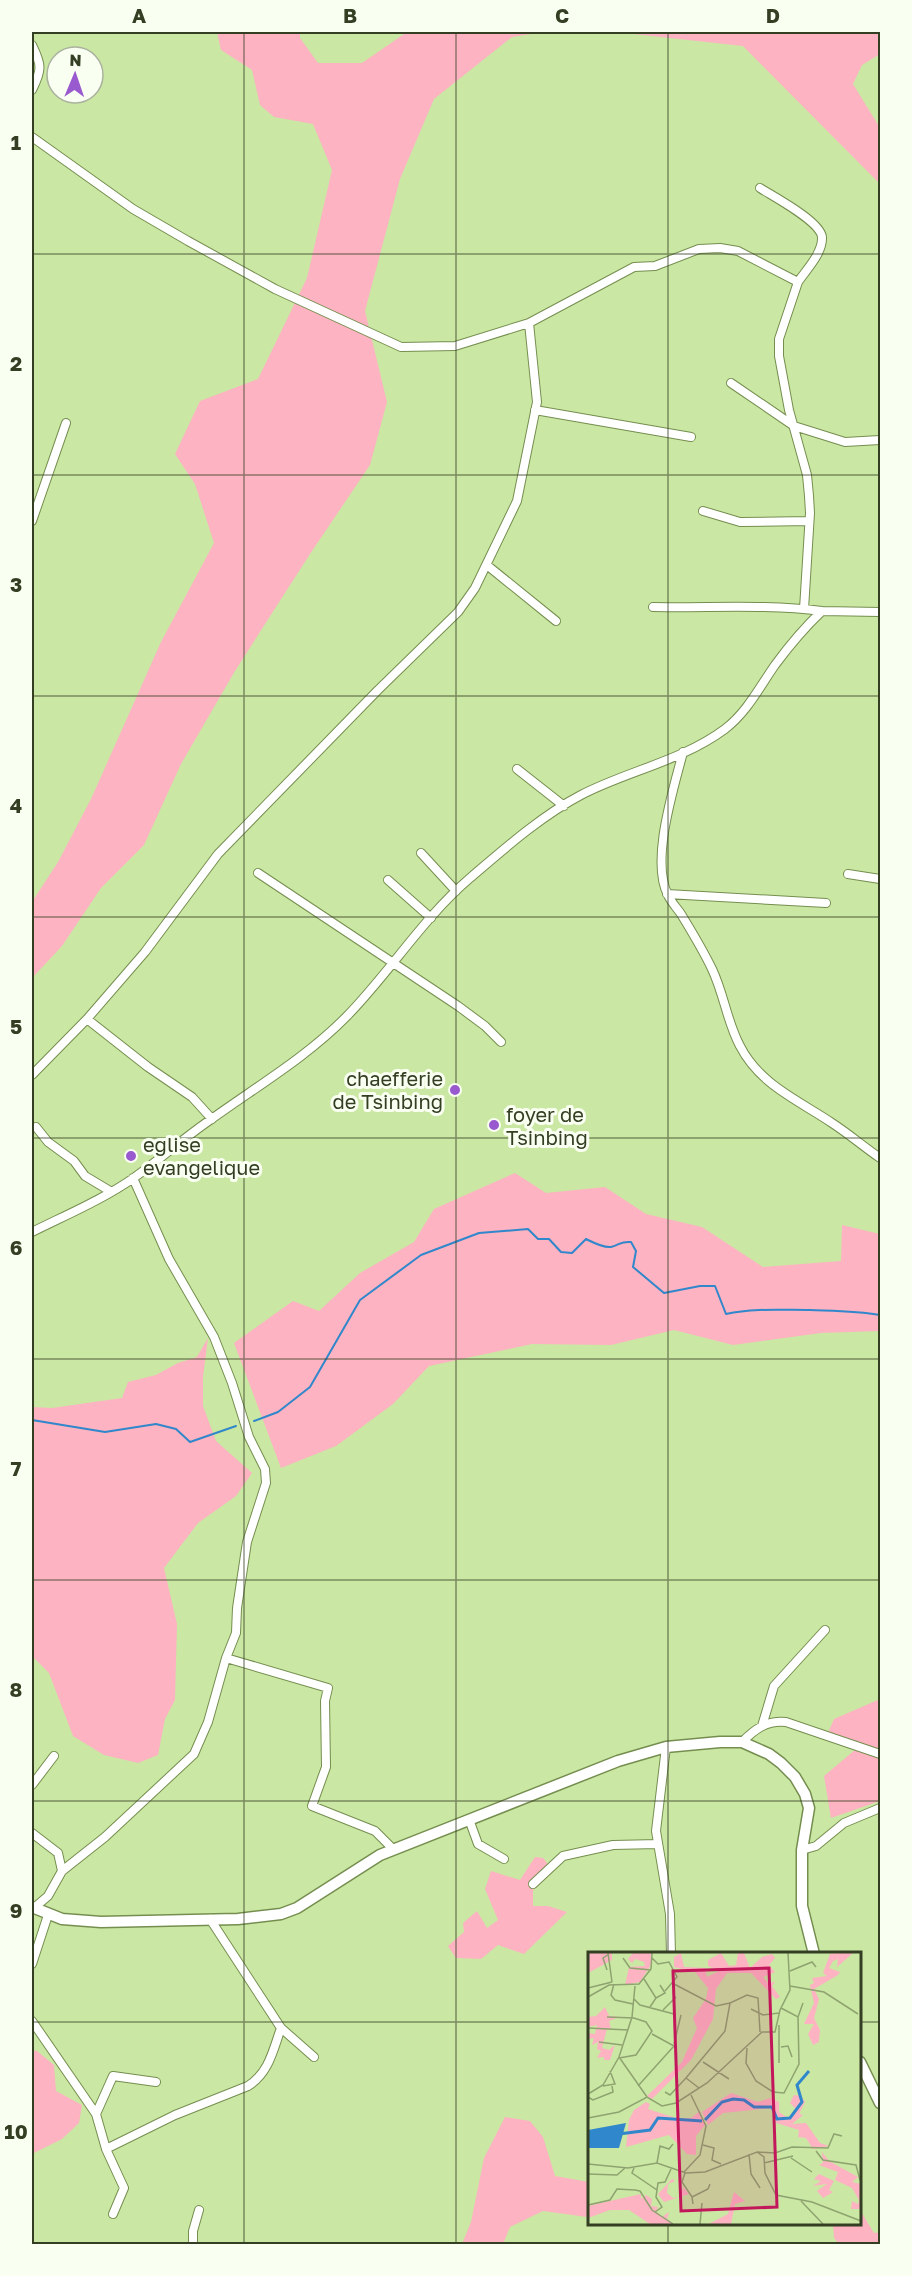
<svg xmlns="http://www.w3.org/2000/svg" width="912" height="2276" viewBox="0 0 912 2276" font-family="'Golos Text',sans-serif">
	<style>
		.green { fill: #fdb3c1 }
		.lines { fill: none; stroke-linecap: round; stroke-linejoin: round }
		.stream { stroke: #3187cb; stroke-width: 2 }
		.street-casing { stroke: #758e4f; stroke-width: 10 }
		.secondary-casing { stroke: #758e4f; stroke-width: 13 }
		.street { stroke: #fff; stroke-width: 8 }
		.secondary { stroke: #fff; stroke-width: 10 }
		.grid { fill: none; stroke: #333e23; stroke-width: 1.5; stroke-opacity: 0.55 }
		.poi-dot { fill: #9959cf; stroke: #f9fff1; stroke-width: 2 }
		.labels { text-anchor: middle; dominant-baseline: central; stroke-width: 6; stroke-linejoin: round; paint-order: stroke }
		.poi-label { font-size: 20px; fill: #333e23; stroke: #f9fff1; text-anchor: start }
		.inset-river { fill: none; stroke: #3187cb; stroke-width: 3 }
		.inset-road { fill: none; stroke: #8ea370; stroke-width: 1.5 }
		.view { fill: #c2185b; fill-opacity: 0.15; stroke: #c2185b; stroke-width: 3 }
		.inset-edge { fill: none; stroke: #333e23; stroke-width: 3 }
		.neatline { fill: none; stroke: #333e23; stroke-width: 2 }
		.grid-label { font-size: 20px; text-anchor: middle; font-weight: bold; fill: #333e23 }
	</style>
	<rect width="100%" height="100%" fill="#cbe7a4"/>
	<path class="green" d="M217,32h83v6l18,25h44l45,-31h137l-32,5 -78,62 -34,80 -35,132 22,91 -17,63 -60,89 -75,117 -54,93 -37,81 -43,43 -39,58 -30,32v-76l26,-40 33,-63 70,-157 53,-99 -19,-59 -20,-30 25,-53 58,-22 49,-101 25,-108 -19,-46 -39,-7 -14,-12 -8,-35 -31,-20z
		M615,32h265v22l-18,11 -9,19 27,44v56l-137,-138z
		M515,1173l31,20 59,-6 41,27 56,13 61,40 78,-6 1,-36 38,9v97l-59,2 -88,12 -59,-15 -63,15 -79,-1 -103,22 -36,38 -57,42 -55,22 -47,-125 59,-42 26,10 41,-38 54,-31 20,-33z
		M208,1338l-5,39v29l13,35 36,32 -16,23 -38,27 -34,45 13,56 -2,76 -10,19 -7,36 -20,8 -34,-8 -31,-19 -24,-63 -17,-17v-249l20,1 70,-10 6,-16 28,-7 22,-12 19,-6z
		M880,1699v102l-49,17 -7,-42 38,-32 -34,-11 6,-14z
		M535,1857l8,1 4,5 2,13 -16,14v16h15l19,6 -43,42 -26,-9 -17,14 -25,-1 -8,-12 16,-14 -1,-9 14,-12 10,17 11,-8 -13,-31 6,-18 29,9z
		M32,2050l5,1 17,14 2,26 26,14 -3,18 -17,16 -30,15z
		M505,2117l25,4 13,16 12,39 34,6v33l-2,2 -44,-6 -33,16 -7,17h-41l9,-22 13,-64z
		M860,2210l14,23 6,-1v12h-41l-5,-6 -1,-14h27z"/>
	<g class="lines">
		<path class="stream" d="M32,1420l73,12 51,-8 20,5 14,13 46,-16
			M254,1421l24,-9 32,-25 50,-87 61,-45 58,-22 49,-4 10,10h11l12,13 11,1 14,-14c6,3 17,9 25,8 9,-2 9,-6 20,-5l5,9 -3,16 31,26 36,-7h15l11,28c27,-6 56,-4 84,-4 24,1 47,1 70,5"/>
		<defs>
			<path id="street" d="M32,45c10,20 10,25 0,45
				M32,137l101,72 55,32 87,48 126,58 54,-1 74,-23
				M760,188c14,9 60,33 62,49 1,16 -16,33 -24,45
				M731,383l63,43 51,16 35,-2
				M535,410l156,27
				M703,511l37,11 69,-1
				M32,521l34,-98
				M488,566l68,55
				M653,607c57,1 113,-3 169,4
				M683,752c-9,36 -33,109 -15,143 3,7 9,13 13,19 11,18 22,36 31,55 12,25 15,53 28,77 20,39 58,54 92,77 17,11 32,24 48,35
				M517,769l47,37
				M421,853l35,38
				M258,873l200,133 27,20 16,16
				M848,874l32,5
				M388,880l43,38
				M667,894l159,9
				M32,1075l55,-56
				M212,1119l-20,-22 -44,-30 -61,-48 58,-67 73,-98 160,-164 80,-78 17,-24 42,-87 20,-99 -8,-79 105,-56 21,-1 44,-17 21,-1 18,3 60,31 -19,57v17l10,54 18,65 2,21 1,17 -6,96
				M36,1127l12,15 26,19 11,15 25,15
				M32,1232c34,-17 72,-33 103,-55 27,-19 51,-41 78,-59 46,-33 95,-62 134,-102 43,-44 76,-98 123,-138 34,-29 71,-62 111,-83 46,-24 101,-34 144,-66 22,-17 34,-41 50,-64 14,-19 30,-38 47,-54l58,1
				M226,1658l102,30 -3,13 1,66 -14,39 63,25 19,19
				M762,1726l12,-40 51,-56
				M742,1742c13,-13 25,-22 44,-20l94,32
				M666,1747l-10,84 14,83 1,40
				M32,1785l22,-29
				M470,1822l8,22 26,15
				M32,1833l26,20 4,18
				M802,1850l14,-4 28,-23 36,-15
				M533,1884l30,-28 50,-11 45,-1
				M34,1908l14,-12 14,-25 43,-34 89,-83 14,-32 18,-64 10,-25 1,-25 10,-66 19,-59 -1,-14 -16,-32 -17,-54 -18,-46 -45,-78 -36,-81
				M210,1919l71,109 33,29
				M32,1964l16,-49
				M32,2021l64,93 10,35
				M96,2114l17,-38 43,6
				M113,2214l11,-26 -18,-39 69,-34 73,-29c21,-13 25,-36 33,-58
				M193,2244v-13l6,-21"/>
			<path id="secondary" d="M32,1907l30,12 39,3 137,-3 43,-5 16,-6 83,-53 238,-94 48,-14 54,-5h22l27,12 12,9 14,14 10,17 4,14 -7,42v56l12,48
				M860,2062l20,41"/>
		</defs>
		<use href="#street" class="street-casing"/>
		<use href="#secondary" class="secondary-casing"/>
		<use href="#street" class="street"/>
		<use href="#secondary" class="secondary"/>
	</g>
	<path class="grid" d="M244,32v2212M456,32v2212M668,32v1922M32,254h848M32,475h848M32,696h848M32,917h848M32,1138h848M32,1359h848M32,1580h848M32,1801h848M32,2022h558M860,2022h20M668,2224v20"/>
	<g class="poi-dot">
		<circle cx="455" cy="1090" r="6"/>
		<circle cx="494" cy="1125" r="6"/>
		<circle cx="131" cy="1156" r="6"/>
	</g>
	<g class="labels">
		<g class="poi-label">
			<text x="443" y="1078" text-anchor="end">chaefferie<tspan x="443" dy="23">de Tsinbing</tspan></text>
			<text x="506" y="1114">foyer de<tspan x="506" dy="23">Tsinbing</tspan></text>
			<text x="143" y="1144">eglise<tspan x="143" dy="23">evangelique</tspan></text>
		</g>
	</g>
	<g transform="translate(588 1952)">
		<rect width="273" height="273" fill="#cbe7a4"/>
		<path d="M0,1h24v7l-24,13zM45,1h19v10l-12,19 -15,3 4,-18 16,-1 -1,-4 -9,-3 -3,4 -4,-4zM93,1l3,14 21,1 2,9 12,-6 -11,-5v-6l13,-7 8,13 7,-1 2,-12h6l6,15 12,-11 10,-3 3,4 -6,7 6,7 -12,5 5,6 7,-1 -3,4 8,11 -4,2 -25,-26h-24l-11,16 -3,30 -22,41 -39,39 -5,-3 35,-34 15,-34 -4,-10 13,-19 2,-11 -13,-16 -21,-5v-10zM251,1h14l-16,14 1,-8 -5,2 -4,7 11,4 -2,3 -24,14 5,10 -5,19 6,12 -1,12 -6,3 -5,-11 6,-10h-10l10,-21 -4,-18 4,-2 -2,-5 15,-2 -4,-3 7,-19zM17,55l4,9 10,1 -10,4 2,8h-4l-5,19 7,2 6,-5 -5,15h-6v-3l-7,1 4,-7 -4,-2 1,-7 -6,3 2,-7 -6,1v-6l7,1 2,-9 -9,2v-10l8,-1zM143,141l27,9 13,-4 8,4v10l9,6 8,-9 -6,-6 4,-8 7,1 4,6 -6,12 4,1 -11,9 14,-1 14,20 9,3 -16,3 -7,-11 -8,-1 1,-7 -23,-7v-9l-6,-6 -47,5 -15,12 -6,-13zM58,150l4,2 -2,5 31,10 12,-1 9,-7 5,14 -9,11v19l-9,-1 -18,-19 -43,12 3,-27 5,-10zM234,200l7,9 29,16 -6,5 9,2 -1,25h-9l1,-8 6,3 1,-4 -7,-12 -17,-8 3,-8 -19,-7 4,-2zM231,222l15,7 -5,9 4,2 -10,6 -6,-7 10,-7 -14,2 8,-5 -7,-2zM84,227l3,2 -7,3 -1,9 6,5 7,-1 3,-10 6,7 -25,8 -6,-8zM146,240l11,9 -10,3 -4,20h-22l19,-10zM53,242v5l5,-4 6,4 -1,7 7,1 -2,4 6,6 7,-5 -2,7 6,5h-23l-21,-14h-19l-22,8v-12z" fill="#fdb3c1"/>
		<path d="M38,171l-7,25h-31v-18z" fill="#3187cb"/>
		<path class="inset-river" d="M117,168l17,-18 11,-3 11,1 10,7h18l5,12 13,-1 12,-16 -5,-17 12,-14M31,182l31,-4 8,-12 44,3"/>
		<path class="inset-road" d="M20,1l4,29M35,6l7,10 21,2M64,6l6,6 11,-2 8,15 -12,14M19,18l-4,-12 6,-4M202,19l22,-9 4,5M56,27l12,19 -6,9M26,32l-3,11 4,5 18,4M86,32l42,22 14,-3M202,34l34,6 34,22M0,36l24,-6M0,45l21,-12 30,-1 12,-15 1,-16M68,46l9,-5 -5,-8M46,47l6,6 34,9M193,56l17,9 5,-14M163,57l12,6 16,-2M75,58l13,-13M19,65l27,1 12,4 6,9 -16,24 -17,3M191,73v38M0,76l40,2M11,90l23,3M86,92l7,-29M193,95l7,-1 4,11M159,96l-1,15 10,18 17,11 11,1 15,-29 -1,-47M31,105l28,40M115,110l26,17M15,134l12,-2 -5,-13M50,134l36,-40 -22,-12M111,136l-13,-10 39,-47 5,-28 17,-8 11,3 2,34M77,140l5,3 16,-17M0,142l15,-9 16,-28 13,-40 3,-31M0,145l5,3 20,-8 -1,-6M0,166l31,-6 28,-15 15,9 14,-3 31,-20 55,-51h13l5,-22 10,-20 -2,-37M115,193l11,3 -2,12 9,4M228,199l7,9 33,5 4,15M169,200l18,1 17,-6 36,1 6,-14 8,2M161,202l2,20 9,14M203,206l21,14M69,211l3,-17 9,3 4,-5M176,211l29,-7M0,212l40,4 29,-5 29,10 19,-1 52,-20 7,5 1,16 11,22 36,7 49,19M46,216l-2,5 25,17M96,220l16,-17 6,-29 -15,-31M97,221l-3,9 10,15M0,222l29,1 8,-7M213,249l22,23M105,252l-1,-7 16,-8 2,-5M0,253l22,-5 7,-11 18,1 5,1 12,19 21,14M67,260l7,-5 -6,-10 2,-14 7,-1 6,-13M112,272l2,-21"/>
		<path class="view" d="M181,16l8,239 -96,4 -8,-240z"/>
		<rect width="273" height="273" class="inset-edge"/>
	</g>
	<rect width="912" height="2276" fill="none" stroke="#f9fff1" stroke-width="66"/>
	<g transform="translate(75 75) rotate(2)"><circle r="28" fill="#f9fff1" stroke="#aab29f" stroke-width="1.5"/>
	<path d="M0-4.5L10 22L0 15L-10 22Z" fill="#9959cf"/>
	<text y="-9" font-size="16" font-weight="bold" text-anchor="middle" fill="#333e23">N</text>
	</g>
	<rect x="33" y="33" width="846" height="2210" class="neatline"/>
	<g class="grid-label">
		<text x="139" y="23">A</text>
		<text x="350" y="23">B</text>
		<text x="562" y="23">C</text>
		<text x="773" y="23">D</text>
		<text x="16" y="150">1</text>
		<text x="16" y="371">2</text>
		<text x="16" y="592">3</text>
		<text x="16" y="813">4</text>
		<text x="16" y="1034">5</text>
		<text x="16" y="1255">6</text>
		<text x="16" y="1476">7</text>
		<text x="16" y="1697">8</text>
		<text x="16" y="1918">9</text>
		<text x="16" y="2139">10</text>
	</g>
</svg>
